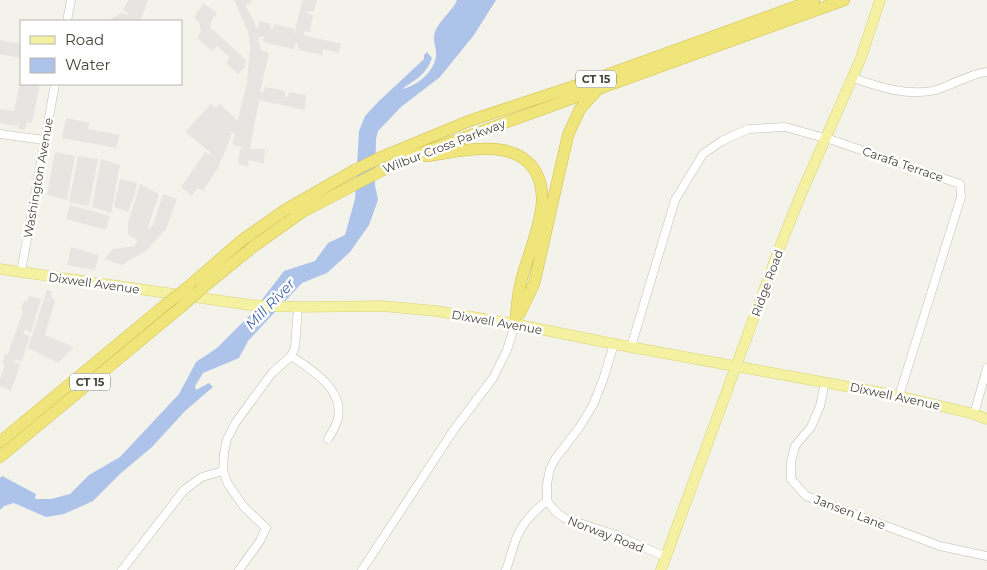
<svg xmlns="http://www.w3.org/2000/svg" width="987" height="570" viewBox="0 0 987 570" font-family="Montserrat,sans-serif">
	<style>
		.parking { fill: #e6e5e2 }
		.water { fill: #aec3ea }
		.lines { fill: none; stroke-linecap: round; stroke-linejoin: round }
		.minor-casing { stroke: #bfbdae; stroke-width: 9 }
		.major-casing { stroke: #d9d374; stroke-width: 11 }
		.highway-casing { stroke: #cfbe4a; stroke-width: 12 }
		.minor { stroke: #fff; stroke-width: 8 }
		.major { stroke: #f5f1a3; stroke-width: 10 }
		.highway { stroke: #f0e57a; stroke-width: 11 }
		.highway-bridge-casing { stroke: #cfbe4a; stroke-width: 12; stroke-linecap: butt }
		.highway-bridge { stroke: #f0e57a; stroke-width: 11 }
		.labels { text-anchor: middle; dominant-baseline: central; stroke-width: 5; stroke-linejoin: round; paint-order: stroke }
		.shield { fill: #fff; stroke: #7e7d74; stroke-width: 1 }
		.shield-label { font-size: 11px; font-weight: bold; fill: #474539 }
		.street-label { font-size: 12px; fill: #474539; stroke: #fff }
		.water-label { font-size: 14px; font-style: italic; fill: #3c61a9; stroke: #fff }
	</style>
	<rect width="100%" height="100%" fill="#f4f3eb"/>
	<path class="parking" d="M128,0h20l-8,21h-32l13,-8 6,2 1,-2 -5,-3z
		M234,0h17l1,3 -7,2 9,16 2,7h2l1,-7 12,3 -1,5h3l1,-5 20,5v6l8,-35h15l-3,11h-6v3l5,1 -3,17 -5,-1 -2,4 38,9 -2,9 -16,-4 -1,6 -24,-5v-7l-3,1 -1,5 -31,-7 1,-6 -5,2 -2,-6 4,18 8,3 -9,39h4l1,-5 20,4v6h3l1,-5 17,3 -1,15 -46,-10 -9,49h15l-1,15 -15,-4 -1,7 -10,-3 2,-15h5l-13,-5 3,-10 -7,-4 4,4 -14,34 -15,23 -6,-3 -5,8 -11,-9 24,-35 5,3 1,-2 -26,-21 26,-28 5,4 4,-4 17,16v2l10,-38 3,-39 -2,-13z
		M203,3l14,10 -5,6 -2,8 36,33 -1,7 -7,7 -12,-11 4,-5 -13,-12 -5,5 -15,-13 4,-6 -2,-10 -5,-4z
		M0,40l21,4v14l-21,-4z
		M21,77v7h19l-8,39 -5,-1 -2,8 -7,-1 1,-9 -2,6 -17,-3v-14l14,2z
		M66,118l23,5 -1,6 32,6 -4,13 -54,-10z
		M55,152l20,4 -8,44 -20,-5z
		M78,156l20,3 -9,47 -20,-4z
		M101,159l19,6 -9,48 -19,-6z
		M120,179l17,4 -2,10 -7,19 -14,-5z
		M140,184l19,10 -12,36 6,-5 10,-31 14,5 -11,30 -19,21 -25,15 -18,-6 9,-10 21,-3 3,-4 -2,-4 -7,-3v-12z
		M70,205l40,11 -4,14 -40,-11z
		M71,247l28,8 -4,15 -28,-5z
		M47,290l5,1 -1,5 4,5 -10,34 29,12 -16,16 -30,-15z
		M29,296l12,3 -10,33 -5,-2 -2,1v3l6,2 -8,25 -6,-1 -2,2 6,3 -9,26 -11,-5v-7l5,-14 -3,-2 3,-9h3l15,-43 -2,-2 3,-8h3z"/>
	<path class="water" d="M457,0h39l-22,35 -34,42 -39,30 -23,24 -2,8 -1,46 3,15 -9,25 -19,27 -23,21 -25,10 -54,58 -9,17 -36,15 -8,13 1,4 13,-7 4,4 -28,24 -33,36 -31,26 -28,28 -29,13 -18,3 -32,-14 -10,3 -4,4v-32l2,-2 34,18 -1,5h16l19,-5 19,-19 31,-18 59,-63 17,-32 21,-14 34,-34 33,-43 31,-10 13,-18 17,-8 10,-36 4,-68 6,-15 14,-15 45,-42v-4l3,-3 5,6c-5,16 -17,22 -30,31 15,-3 32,-17 34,-33 1,-7 -3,-14 -2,-20 2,-13 19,-25 23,-36z"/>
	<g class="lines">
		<defs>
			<path id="minor" d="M67,21l4,-21
				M853,78c26,9 56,19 83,12 17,-5 33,-16 51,-18
				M0,134l44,6
				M21,272l34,-188
				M614,344l-11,36 -10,25 -14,23 -24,31 -5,10 -3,15v17l8,10 9,7 52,17 50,22
				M631,347l44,-147 28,-46 19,-13 26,-12 37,-2 47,13 128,44 1,13 -62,199
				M291,356c20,13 53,33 47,62 -1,7 -6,14 -10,21
				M825,382l-5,24 -9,21 -16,19 -4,16v17l15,17 134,50 47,10
				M974,414l13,-46
				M122,570l62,-80 18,-13 21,-6
				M239,570l21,-29 6,-13 -22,-21 -16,-23 -5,-13 1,-18 3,-14 9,-17 36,-49 19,-17 4,-9 3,-40
				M362,570l91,-139 40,-53 14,-28 8,-26
				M506,570c4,-10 6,-21 10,-31 6,-16 18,-28 31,-38"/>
			<path id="major" d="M0,269l250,36 48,2 84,-1 54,5 79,13 99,20 285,52 75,18 13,5
				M661,570l120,-326 20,-50 60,-136 19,-58"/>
			<path id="highway" d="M426,156c25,-3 51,-10 76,-6 10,2 20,6 27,13 31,32 -2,87 -9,123 -3,12 -3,25 -5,38
				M187,288l54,-47 44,-31 70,-40 24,-12 90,-37 124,-41 221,-80
				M201,289l53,-43 48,-34 100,-52 442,-160
				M520,313l14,-29 34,-149 12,-26 19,-21
				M0,442l165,-137
				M0,457l181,-150"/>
		</defs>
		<use href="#minor" class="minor-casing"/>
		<use href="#major" class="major-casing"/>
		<use href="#highway" class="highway-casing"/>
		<use href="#minor" class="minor"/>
		<use href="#major" class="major"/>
		<use href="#highway" class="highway"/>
		<defs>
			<path id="highway-bridge" d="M165,305l22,-17
				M181,307l20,-18"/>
		</defs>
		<use href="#highway-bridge" class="highway-bridge-casing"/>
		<use href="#highway-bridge" class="highway-bridge"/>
	</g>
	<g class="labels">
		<g class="shield">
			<rect x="576" y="70.5" width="40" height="17" rx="4"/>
			<rect x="70" y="373.5" width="40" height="17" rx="4"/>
		</g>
		<g class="shield-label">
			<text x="596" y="79">CT 15</text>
			<text x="90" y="382">CT 15</text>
		</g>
		<g class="street-label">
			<text transform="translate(444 146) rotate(-21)">Wilbur Cross Parkway</text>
			<text transform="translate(903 164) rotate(19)">Carafa Terrace</text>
			<text transform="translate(38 178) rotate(-80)">Washington Avenue</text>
			<text transform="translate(94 283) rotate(8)">Dixwell Avenue</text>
			<text transform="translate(767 283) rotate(-70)">Ridge Road</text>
			<text transform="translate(497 322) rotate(10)">Dixwell Avenue</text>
			<text transform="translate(895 396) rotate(12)">Dixwell Avenue</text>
			<text transform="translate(850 512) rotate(21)">Jansen Lane</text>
			<text transform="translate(606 534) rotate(21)">Norway Road</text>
		</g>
		<g class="water-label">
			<text transform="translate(270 304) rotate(-46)">Mill River</text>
		</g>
	</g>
	<rect x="20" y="20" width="162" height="65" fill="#ffffff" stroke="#b5b5b0"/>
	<rect x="30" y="36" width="25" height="8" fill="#f5f1a3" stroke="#b5b5b0"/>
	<text x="65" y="45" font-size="15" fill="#474539">Road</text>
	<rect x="30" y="58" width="25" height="15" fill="#aec3ea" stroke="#b5b5b0"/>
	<text x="65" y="70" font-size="15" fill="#474539">Water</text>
</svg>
